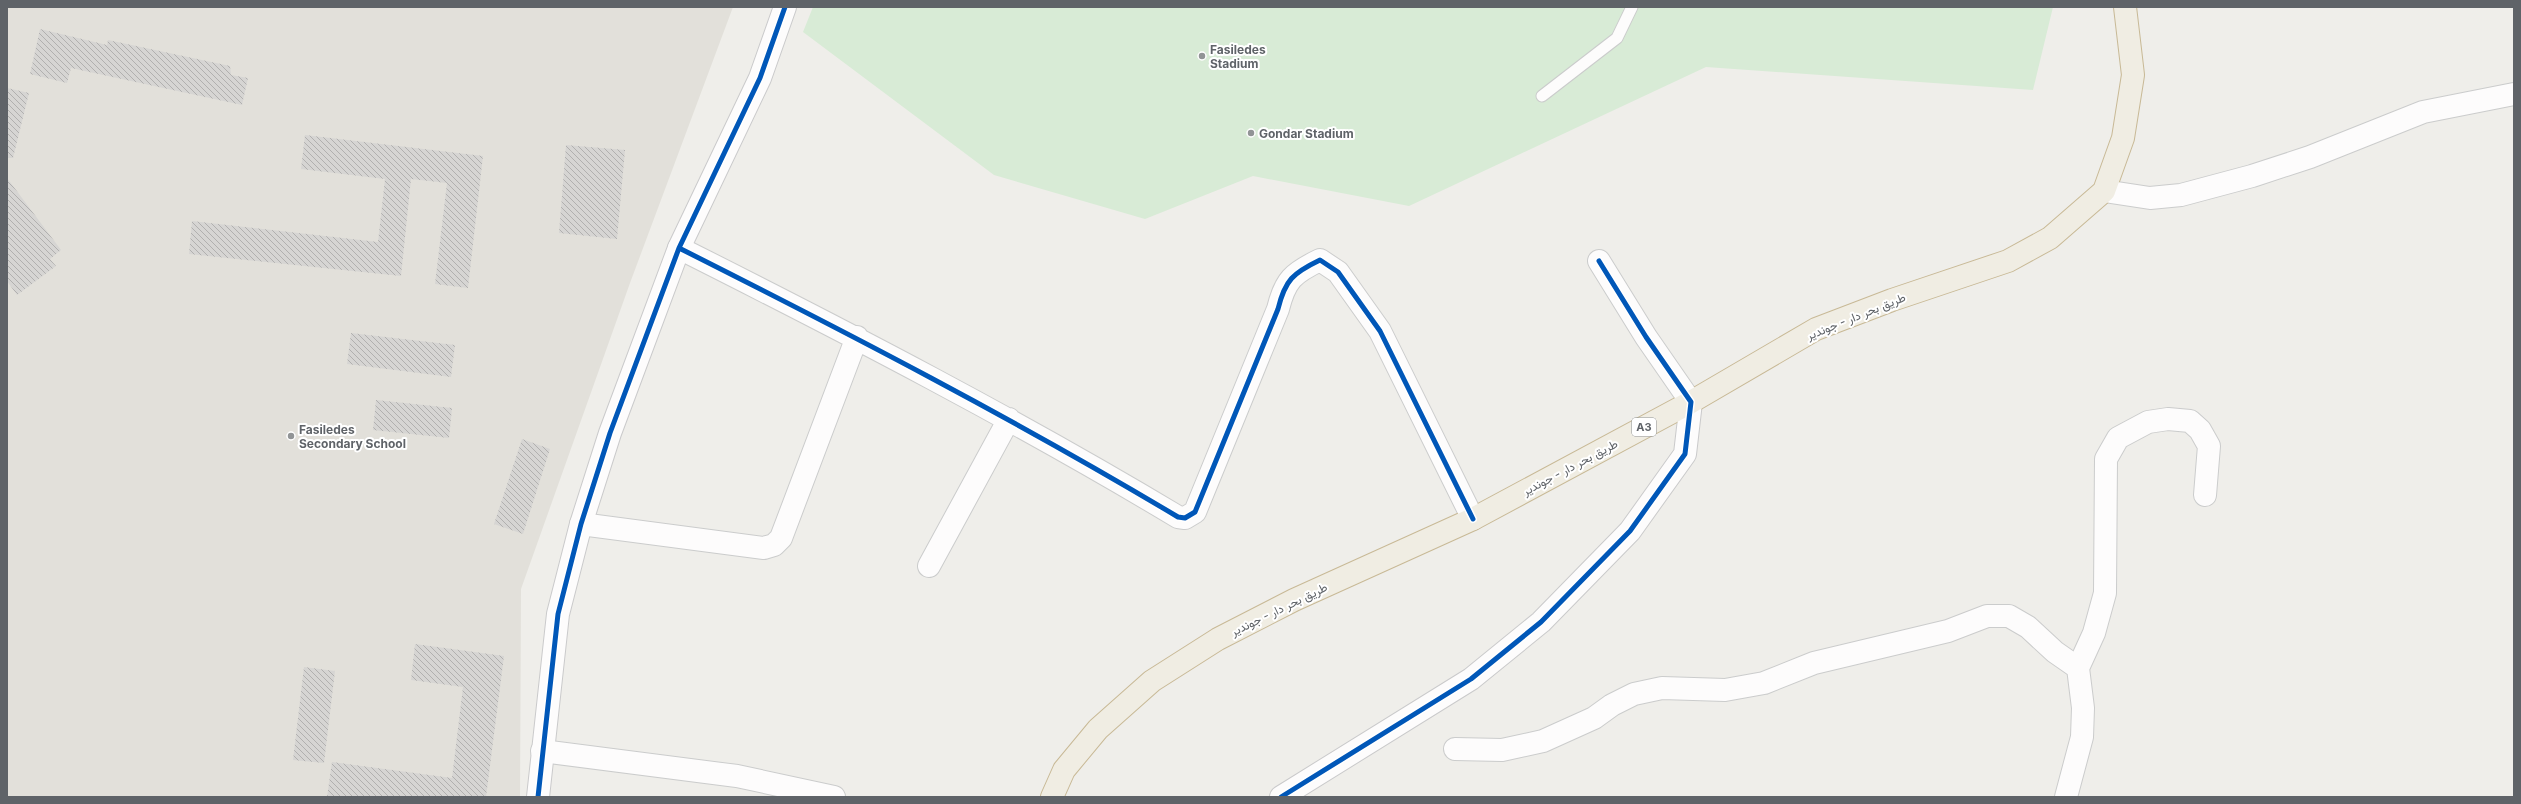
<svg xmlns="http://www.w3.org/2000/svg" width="2521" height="804" viewBox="0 0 2521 804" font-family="Inter,Vazirmatn,sans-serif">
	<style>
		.education { fill: #e2e0da }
		.pitch { fill: #d8ebd6 }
		.building { fill: url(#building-back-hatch) }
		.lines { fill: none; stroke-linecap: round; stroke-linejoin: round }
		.lane-casing { stroke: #cbcccc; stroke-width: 13 }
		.street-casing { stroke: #cbcccc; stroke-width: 24 }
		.secondary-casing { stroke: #cacacb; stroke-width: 24 }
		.highway-casing { stroke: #c8b996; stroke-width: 24 }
		.lane { stroke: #fdfcfc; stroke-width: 11 }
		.street { stroke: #fdfcfc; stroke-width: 22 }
		.secondary { stroke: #fdfcfc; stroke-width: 22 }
		.highway { stroke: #f0ede3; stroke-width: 22 }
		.cycleway-casing { stroke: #fff; stroke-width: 8 }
		.cycleway { stroke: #0057b8; stroke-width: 5 }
		.poi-dot { fill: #919496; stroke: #fff; stroke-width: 1.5 }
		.labels { text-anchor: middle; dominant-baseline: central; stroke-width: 4; stroke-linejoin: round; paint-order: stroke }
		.shield { fill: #fff; stroke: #8f9295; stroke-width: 1 }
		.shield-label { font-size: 11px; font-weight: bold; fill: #5f6368 }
		.poi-label { font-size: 12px; font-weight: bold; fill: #5f6368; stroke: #fff; text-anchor: start }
		.street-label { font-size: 12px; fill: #5f6368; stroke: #fff }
	</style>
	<defs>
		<pattern id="building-back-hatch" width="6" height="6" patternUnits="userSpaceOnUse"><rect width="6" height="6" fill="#d6d5d3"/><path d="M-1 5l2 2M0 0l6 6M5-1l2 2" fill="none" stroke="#b1b0af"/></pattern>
	</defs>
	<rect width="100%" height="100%" fill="#efeeea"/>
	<path class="education" d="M7,7h726l-103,276 -109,306 -1,208h-513z"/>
	<path class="pitch" d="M813,7h1240l-20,83 -327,-23 -297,139 -156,-30 -108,43 -151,-44 -191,-143z"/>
	<path class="building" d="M40,29l67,16 1,-5 122,26 1,9 17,3 -6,27 -171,-37 -4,15 -37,-9z
		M7,88l22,5 -16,65h-6z
		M305,135l178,21 -15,132 -33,-4 12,-101 -36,-4 -10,97 -212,-22 3,-33 186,21 7,-63 -84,-10z
		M566,145l59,5 -8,89 -58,-6z
		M7,178l54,72 -11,9 6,7 -39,29 -10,-14z
		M351,333l104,12 -4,32 -104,-13z
		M376,400l76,8 -3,30 -76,-8z
		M522,439l28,10 -27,85 -29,-10z
		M415,644l89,12 -18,141h-159l5,-35 120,16 11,-91 -52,-7z
		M304,667l31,4 -11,92 -31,-3z"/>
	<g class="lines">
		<defs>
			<path id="lane" d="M1542,96l75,-58 15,-31"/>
			<path id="street" d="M2104,191l46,7 31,-3 71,-19 58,-19 113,-45 91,-18
				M679,248c169,85 337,172 499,269l7,1 10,-6 83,-203c7,-29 15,-36 42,-49l18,12 42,59 93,188
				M1599,261l47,76 45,65
				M581,524l183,24 10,-3 7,-7 76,-201
				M929,566l80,-147
				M1455,749l47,1 41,-9 51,-23 18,-13 22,-11 28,-6 63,2 39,-7 50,-20 134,-32 39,-15h22l19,11 27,25 23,16
				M542,751l195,25 97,21
				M2066,797l16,-60 1,-29 -5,-40 16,-35 11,-40 1,-134 12,-21 30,-16 20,-3 22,2 10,9 9,16 -4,49"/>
			<path id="secondary" d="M538,797l20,-183 23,-90 29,-91 69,-185 81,-170 25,-71
				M1281,797l190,-118 70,-57 89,-91 55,-77 6,-52"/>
			<path id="highway" d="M1052,797l12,-27 34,-41 54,-48 66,-42 76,-39 179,-81 218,-117 125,-73 76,-29 116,-39 42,-23 54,-47 19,-53 10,-63 -8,-68"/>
		</defs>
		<use href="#lane" class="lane-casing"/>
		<use href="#street" class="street-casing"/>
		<use href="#secondary" class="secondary-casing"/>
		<use href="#highway" class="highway-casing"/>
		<use href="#lane" class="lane"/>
		<use href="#street" class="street"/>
		<use href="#secondary" class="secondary"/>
		<use href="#highway" class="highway"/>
		<defs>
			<path id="cycleway" d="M679,248c169,85 337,172 499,269l7,1 10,-6 83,-203c7,-29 15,-36 42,-49l18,12 42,59 93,188
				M538,797l20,-183 23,-90 29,-91 69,-185 81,-170 25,-71
				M1281,797l190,-118 70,-57 89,-91 55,-77 6,-52 -45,-65 -47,-76"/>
		</defs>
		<use href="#cycleway" class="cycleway-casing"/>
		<use href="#cycleway" class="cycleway"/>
	</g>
	<g class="poi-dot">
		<circle cx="1202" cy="56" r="4"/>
		<circle cx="1251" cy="133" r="4"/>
		<circle cx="291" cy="436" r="4"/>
	</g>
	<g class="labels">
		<rect class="shield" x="1632" y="418" width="24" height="18" rx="3"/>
		<g class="shield-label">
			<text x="1644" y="427">A3</text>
		</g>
		<g class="poi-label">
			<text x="1210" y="49">Fasiledes<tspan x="1210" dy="14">Stadium</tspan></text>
			<text x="1259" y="133">Gondar Stadium</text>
			<text x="299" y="429">Fasiledes<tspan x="299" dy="14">Secondary School</tspan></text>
		</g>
		<g class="street-label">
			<text transform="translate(1856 316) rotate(-22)">طريق بحر دار - جوندير</text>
			<text transform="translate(1570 467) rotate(-28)">طريق بحر دار - جوندير</text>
			<text transform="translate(1279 609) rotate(-26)">طريق بحر دار - جوندير</text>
		</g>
	</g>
	<rect width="2521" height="804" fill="none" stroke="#5f6368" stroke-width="16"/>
</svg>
